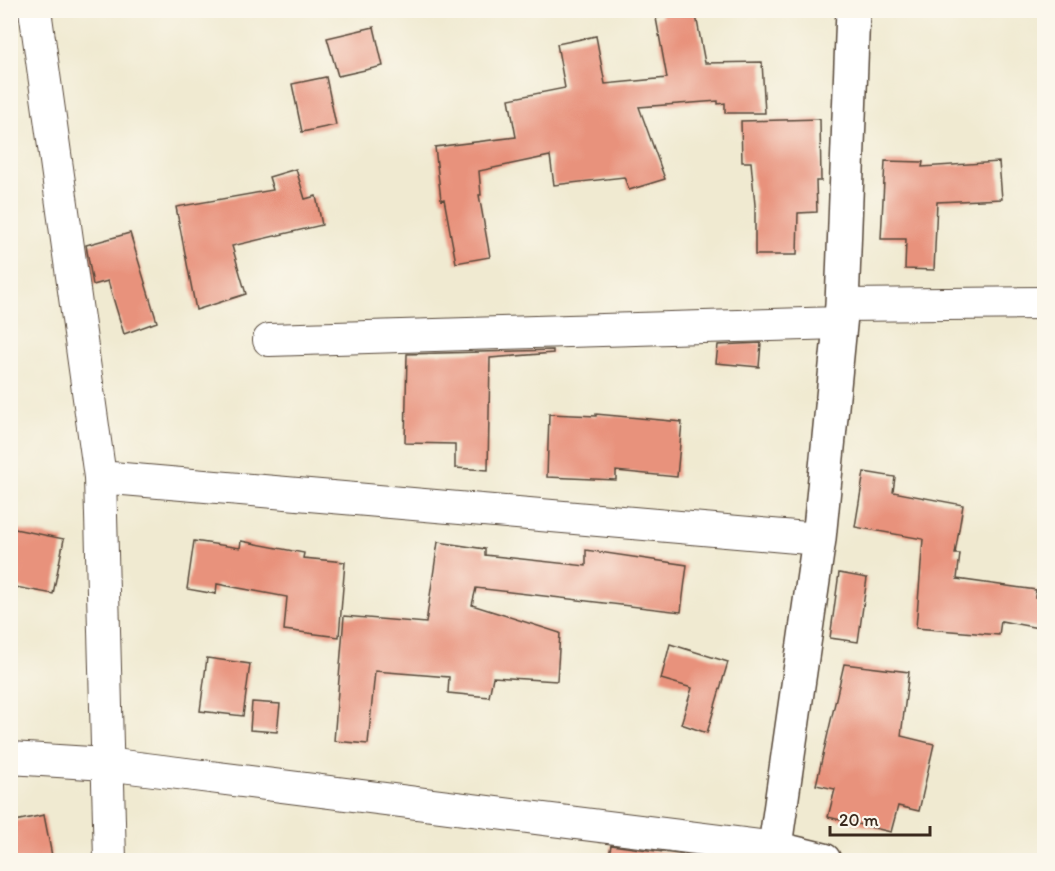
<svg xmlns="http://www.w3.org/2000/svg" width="1055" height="871" viewBox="0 0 1055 871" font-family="Itim,sans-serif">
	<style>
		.building { fill: #e8927b }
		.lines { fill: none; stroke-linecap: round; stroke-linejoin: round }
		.minor-casing { stroke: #564739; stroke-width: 34 }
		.tertiary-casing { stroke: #564739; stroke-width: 36 }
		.minor { stroke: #fff; stroke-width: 32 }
		.tertiary { stroke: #fff; stroke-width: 33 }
	</style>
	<rect width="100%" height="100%" fill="#fbf7ec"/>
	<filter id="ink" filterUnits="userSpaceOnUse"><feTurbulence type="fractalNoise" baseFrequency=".0167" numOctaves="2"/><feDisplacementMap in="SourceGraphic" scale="12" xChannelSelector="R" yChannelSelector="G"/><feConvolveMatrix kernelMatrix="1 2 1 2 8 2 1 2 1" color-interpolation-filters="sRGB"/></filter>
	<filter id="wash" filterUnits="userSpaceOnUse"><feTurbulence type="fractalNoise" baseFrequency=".008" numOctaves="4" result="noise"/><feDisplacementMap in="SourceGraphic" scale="24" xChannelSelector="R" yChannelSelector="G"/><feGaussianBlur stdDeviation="1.35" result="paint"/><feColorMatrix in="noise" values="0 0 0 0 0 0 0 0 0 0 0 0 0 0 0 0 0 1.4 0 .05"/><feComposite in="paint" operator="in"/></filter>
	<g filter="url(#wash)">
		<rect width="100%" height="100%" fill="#f0ead1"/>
		<g id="blocks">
			<path class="building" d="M661,10h34l10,53 57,-1 3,51h-40v-10l-7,1v-3l-79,6 26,72 -36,11 -5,-13 -70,8 -4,-29 -71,15 2,24h-2l11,62 -34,6 -12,-64 -3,1 -6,-53 81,-10 -7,-38 56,-11 -8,-44 39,-8 9,48 62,-6 -11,-60 6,-1z
				M374,27l9,39 -45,10 -11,-38z
				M326,77l10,48 -34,7 -10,-48z
				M820,119l1,62h-5l1,31 -19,1 -1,42h-42v-50l-4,-43h-9l-1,-41z
				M885,161l38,1 -1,5 77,-5 3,37 -65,3 -3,68 -29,-1 1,-30h-25z
				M296,169l9,30 11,-3 6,29 -90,21 14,48 -50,16 -20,-103 97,-17 -4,-13z
				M130,233l27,89 -33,12 -16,-53 -15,4 -7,-40z
				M761,343l-2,24 -43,-4 2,-18z
				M553,350v3l-63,5 -2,112 -33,-2v-24l-50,-1 2,-89z
				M549,414l47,2v-2l86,8 -5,55 -61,-6v9l-69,-3z
				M864,472l31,5 -2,15 70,13 -8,49h5l-3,25 79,11 -1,7 9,1v31l-43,-8 -2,14 -83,-7 7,-89 -68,-12z
				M10,528l54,11 -11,55 -43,-8z
				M194,541l46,7 1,-7 63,12 -1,5 42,4 -6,75 -55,-7 3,-33 -70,-13 -1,10 -29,-5z
				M438,542l47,7v6l101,11v-16l101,15 -6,47 -205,-24 -4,17 88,28 -3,48 -64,-4 -4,20 -41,-4 1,-16 -74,-6 -7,73 -34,-3 10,-125 82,7z
				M839,573l28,5 -9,64 -28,-4z
				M670,644l58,18 -21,71 -26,-9 11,-36 -31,-9z
				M207,658l43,6 -7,52 -43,-5z
				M844,664l65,8 -8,64 33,8 -15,67 -21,-5 -7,26 -63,-15 7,-28 -19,-4z
				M252,702l28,2 -3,28 -27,-2z
				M44,815l9,46h-43v-39z
				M611,845l119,16h-122z"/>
		</g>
	</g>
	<g filter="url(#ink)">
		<use href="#blocks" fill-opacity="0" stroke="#564739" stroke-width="1.5"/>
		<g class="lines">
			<defs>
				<path id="minor" d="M35,10l65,467 10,383
					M842,305l202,-2
					M269,340l570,-17
					M100,477l719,62
					M10,758l96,6 669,84"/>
				<path id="tertiary" d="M775,848l49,12
					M773,860l46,-321 23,-234 11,-295"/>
			</defs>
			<use href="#minor" class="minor-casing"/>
			<use href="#tertiary" class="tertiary-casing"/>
			<use href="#minor" class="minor"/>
			<use href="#tertiary" class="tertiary"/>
		</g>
	</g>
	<rect width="1055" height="871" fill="none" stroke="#fbf7ec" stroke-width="36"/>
	<path d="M830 826v9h100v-9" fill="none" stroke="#3b2a1e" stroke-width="3"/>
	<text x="839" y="826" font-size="18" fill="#3b2a1e" stroke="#fbf7ec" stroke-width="4.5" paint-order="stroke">20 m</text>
</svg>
